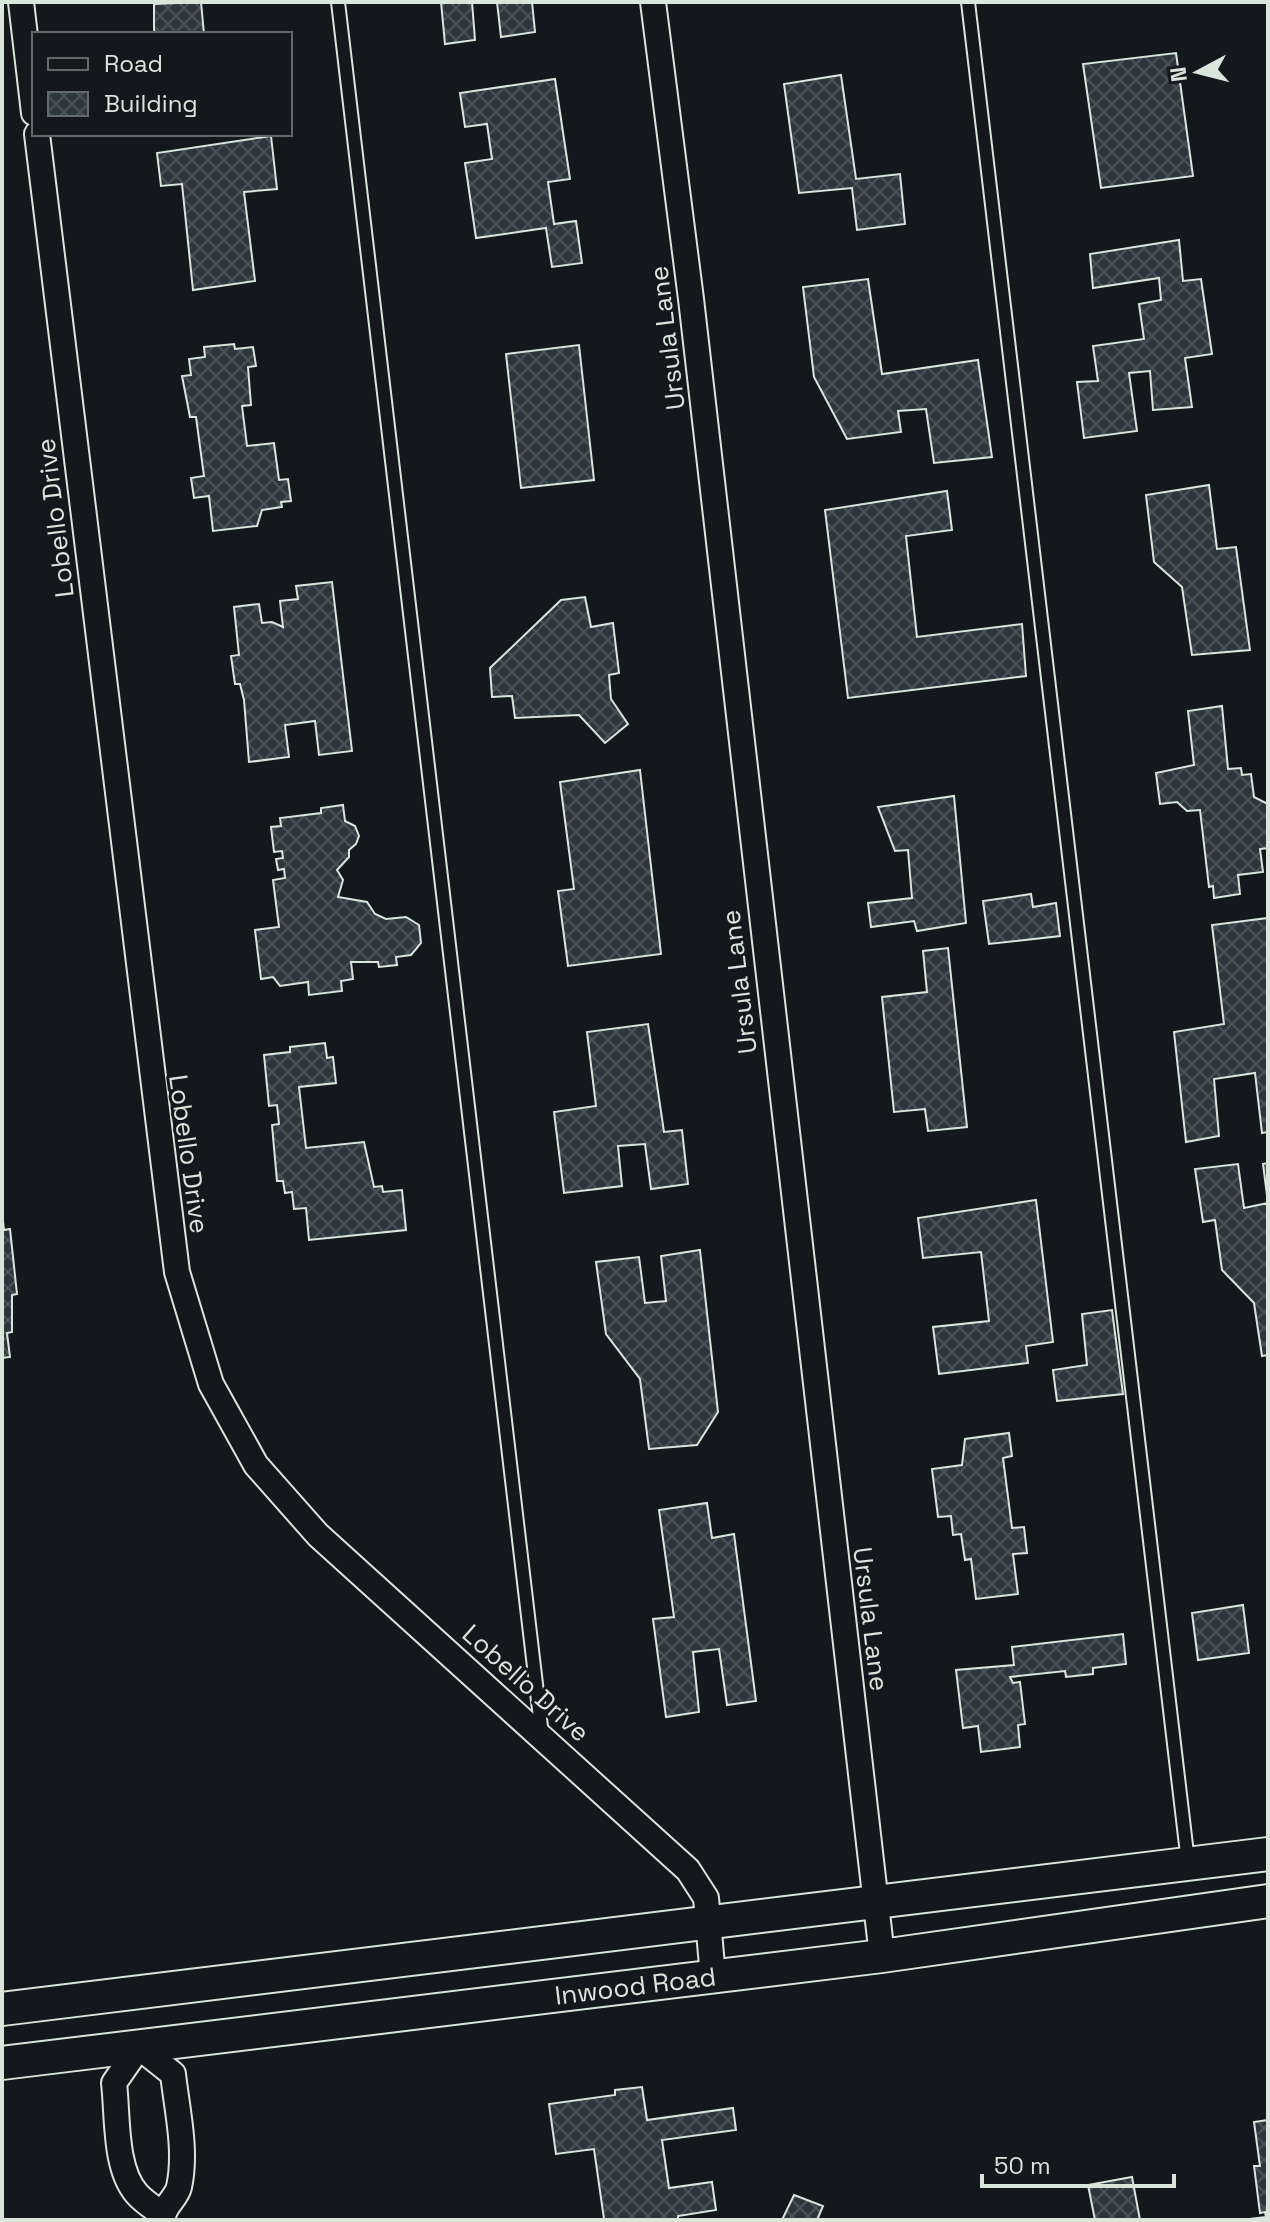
<svg xmlns="http://www.w3.org/2000/svg" width="1270" height="2222" viewBox="0 0 1270 2222" font-family="'Space Grotesk',sans-serif">
	<style>
		.building { fill: url(#building-cross-hatch); stroke: #d8e6dc; stroke-width: 2 }
		.lines { fill: none; stroke-linecap: round; stroke-linejoin: round }
		.service-casing { stroke: #d8e6dc; stroke-width: 16 }
		.minor-casing { stroke: #d8e6dc; stroke-width: 28 }
		.secondary-casing { stroke: #d8e6dc; stroke-width: 36 }
		.service { stroke: #14181c; stroke-width: 12 }
		.minor { stroke: #14181c; stroke-width: 24 }
		.secondary { stroke: #14181c; stroke-width: 32 }
		.labels { text-anchor: middle; dominant-baseline: central; stroke-width: 6; stroke-linejoin: round; paint-order: stroke }
		.street-label { font-size: 26px; fill: #d8e6dc; stroke: #14181c }
	</style>
	<defs>
		<pattern id="building-cross-hatch" width="8" height="8" patternUnits="userSpaceOnUse" patternTransform="scale(2)"><rect width="8" height="8" fill="#2c363c"/><path d="M0 0l8 8M0 8l8-8" fill="none" stroke="#4a5358"/></pattern>
	</defs>
	<rect width="100%" height="100%" fill="#14181c"/>
	<path class="building" d="M201,2l3,32h-47l-3,-4v-26z
		M441,2h31l3,38 -30,4z
		M497,2h35l3,30 -34,5z
		M1176,53l17,123 -92,12 -18,-124z
		M841,75l15,104 44,-5 5,50 -48,6 -5,-42 -53,5 -15,-109z
		M555,79l15,100 -22,3 6,42 22,-3 6,42 -30,4 -6,-39 -70,10 -11,-75 27,-4 -5,-35 -22,3 -5,-34z
		M271,136l6,53 -33,3 11,89 -62,9 -11,-106 -21,2 -4,-33z
		M1179,240l4,41 18,-2 11,75 -27,4 7,49 -39,3 -3,-39 -21,2 8,58 -53,7 -7,-56 21,-1 -5,-35 51,-7 -5,-35 22,-4 -2,-22 -66,10 -3,-34z
		M868,279l14,95 96,-14 14,97 -58,6 -8,-54 -28,2 3,21 -54,7 -33,-62 -11,-90z
		M234,344l1,5 18,-2 3,19 -8,1 3,38 -9,1 5,40 27,-3 5,37 9,-1 3,22 -10,1 1,5 -20,3 -5,16 -44,5 -4,-35 -15,2 -3,-20 13,-2 -8,-59h-6l-8,-41 9,-1 -2,-16 16,-2 -1,-10z
		M579,345l15,135 -73,8 -15,-134z
		M1209,485l8,64 19,-2 14,103 -58,5 -10,-68 -28,-25 -8,-67z
		M947,491l5,39 -46,6 11,101 105,-13 4,52 -178,22 -23,-188z
		M332,582l20,169 -33,4 -4,-34 -30,4 4,32 -40,5 -5,-62 -4,-16h-5l-4,-28 8,-1 -5,-48 25,-3 3,19 10,-1 11,5 -3,-26 18,-2 -2,-13z
		M585,597l6,30 22,-4 6,50 -10,2 2,24 17,25 -23,19 -26,-28 -64,3 -3,-22 -20,1 -2,-29 71,-68z
		M1222,706l6,63 13,-1 1,7 9,-1 3,23 14,7v44l-8,1 3,23 -25,3 2,19 -26,4 -1,-12 -4,1 -9,-77 -13,1 -10,-9 -17,2 -4,-31 38,-8 -6,-54z
		M640,770l21,184 -93,12 -10,-75 16,-2 -14,-107z
		M954,796l12,127 -49,8 -3,-10 -43,6 -3,-24 44,-5 -4,-48 -13,1 -17,-44z
		M343,805l2,16 10,5 4,10 -3,8 -7,6v7l-12,13 6,10 -5,17 29,5 8,12 11,5 20,-2 13,8 2,18 -10,12 -15,2 1,8 -18,2 -1,-5h-27l2,17 -12,2 1,10 -33,4 -1,-13 -28,4 -7,-9 -12,2 -6,-49 24,-3 -6,-47 12,-2 -1,-9 -6,1 -2,-11 7,-1 -1,-7 -8,1 -3,-25 10,-1 -1,-8 41,-5v-5z
		M1031,894l2,13 23,-4 4,33 -71,8 -6,-43z
		M1268,918v214l-6,1 -7,-60 -41,6 5,57 -33,6 -12,-110 50,-8 -12,-99z
		M948,948l19,179 -39,4 -3,-22 -31,3 -12,-115 45,-5 -4,-41z
		M648,1024l16,108 18,-2 6,54 -37,5 -6,-45 -27,2 4,40 -58,7 -10,-81 42,-6 -9,-74z
		M325,1043l2,15 6,-1 3,26 -37,4 7,61 58,-6 10,45 8,-1 1,6 19,-2 4,40 -97,10 -3,-32 -12,1 -2,-17 -7,1 -2,-12h-6l-5,-56 7,-1 -2,-19 -8,1 -5,-51 26,-3v-5z
		M1268,1163v192l-6,1 -8,-53 -32,-33 -7,-50 -12,2 -8,-53 43,-5 6,44 24,-5 -5,-39z
		M1036,1200l17,142 -27,4 2,17 -89,11 -6,-47 56,-6 -8,-69 -58,6 -5,-40z
		M2,1212l2,18 6,-1 7,65 -5,1v37l-5,1 3,24 -8,1z
		M700,1250l18,162 -21,33 -48,4 -9,-70 -34,-45 -10,-72 43,-5 6,46 21,-2 -5,-45z
		M1112,1310l11,84 -66,7 -4,-31 34,-5 -5,-51z
		M1009,1433l3,23 -9,2 9,70 12,-1 3,26 -14,1 5,40 -42,5 -5,-40 -6,1 -4,-26 -8,1 -2,-19 -13,1 -6,-48 30,-4 3,-26z
		M707,1503l5,35 22,-4 22,167 -29,4 -8,-56 -26,3 6,60 -33,5 -13,-98 21,-2 -15,-107z
		M1243,1605l6,48 -51,7 -6,-47z
		M1123,1634l3,30 -33,4v6l-27,3 -1,-6 -55,6 3,6 7,-1 5,42 -7,1 2,22 -39,5 -3,-26 -15,2 -7,-58 58,-5 -2,-18z
		M642,2087l5,33 86,-12 3,22 -74,10 7,48 43,-6 4,28 -38,6v4h-81l7,-1 -10,-70 -38,5 -7,-50 66,-9v-5z
		M1268,2120v100h-27l25,-3 -1,-5 -5,1 -6,-47h6l-6,-44z
		M1132,2177l8,43h-45l-7,-35z
		M794,2195l29,11 -6,14h-35z"/>
	<g class="lines">
		<defs>
			<path id="service" d="M338,2l204,1733
				M968,2l220,1860"/>
			<path id="minor" d="M21,2l13,111
				M653,2l38,297 191,1657
				M37,134l140,1138 34,112 45,81 62,70 370,335 18,28 7,79
				M162,2214c-8,-6 -18,-12 -25,-20 -23,-26 -19,-78 -23,-111l25,-36 34,27c4,36 14,77 6,113 -3,12 -17,20 -16,33"/>
			<g id="secondary">
				<path d="M2,2009l1266,-155"/>
				<path id="s1" d="M2,2063l880,-107 386,-55"/>
			</g>
		</defs>
		<use href="#service" class="service-casing"/>
		<use href="#minor" class="minor-casing"/>
		<use href="#secondary" class="secondary-casing"/>
		<use href="#service" class="service"/>
		<use href="#minor" class="minor"/>
		<use href="#secondary" class="secondary"/>
	</g>
	<g class="labels">
		<g class="street-label">
			<text transform="translate(667 338) rotate(-97)">Ursula Lane</text>
			<text transform="translate(55 518) rotate(-97)">Lobello Drive</text>
			<text transform="translate(739 982) rotate(-97)">Ursula Lane</text>
			<text transform="translate(189 1154) rotate(82)">Lobello Drive</text>
			<text transform="translate(871 1619) rotate(83)">Ursula Lane</text>
			<text transform="translate(526 1683) rotate(42)">Lobello Drive</text>
			<text stroke="none"><textPath href="#s1" startOffset="638">Inwood Road</textPath></text>
		</g>
	</g>
	<rect width="1270" height="2222" fill="none" stroke="#d8e6dc" stroke-width="8"/>
	<rect x="32" y="32" width="260" height="104" fill="#14181c" stroke="#626a69" stroke-width="2"/>
	<rect x="48" y="58" width="40" height="12" fill="#14181c" stroke="#626a69" stroke-width="2"/>
	<text x="104" y="72" font-size="24" fill="#d8e6dc">Road</text>
	<rect x="48" y="92" width="40" height="24" fill="url(#building-cross-hatch)" stroke="#626a69" stroke-width="2"/>
	<text x="104" y="112" font-size="24" fill="#d8e6dc">Building</text>
	<g transform="translate(1198 72) rotate(263)" stroke="#14181c" stroke-width="6" paint-order="stroke">
	<path d="M0-6L14 30L0 20L-14 30Z" fill="#d8e6dc"/>
	<text y="-12" font-size="22" font-weight="bold" text-anchor="middle" fill="#d8e6dc">N</text>
	</g>
	<path d="M982 2174v12h192v-12" fill="none" stroke="#d8e6dc" stroke-width="4"/>
	<text x="994" y="2174" font-size="24" fill="#d8e6dc" stroke="#14181c" stroke-width="6" paint-order="stroke">50 m</text>
</svg>
